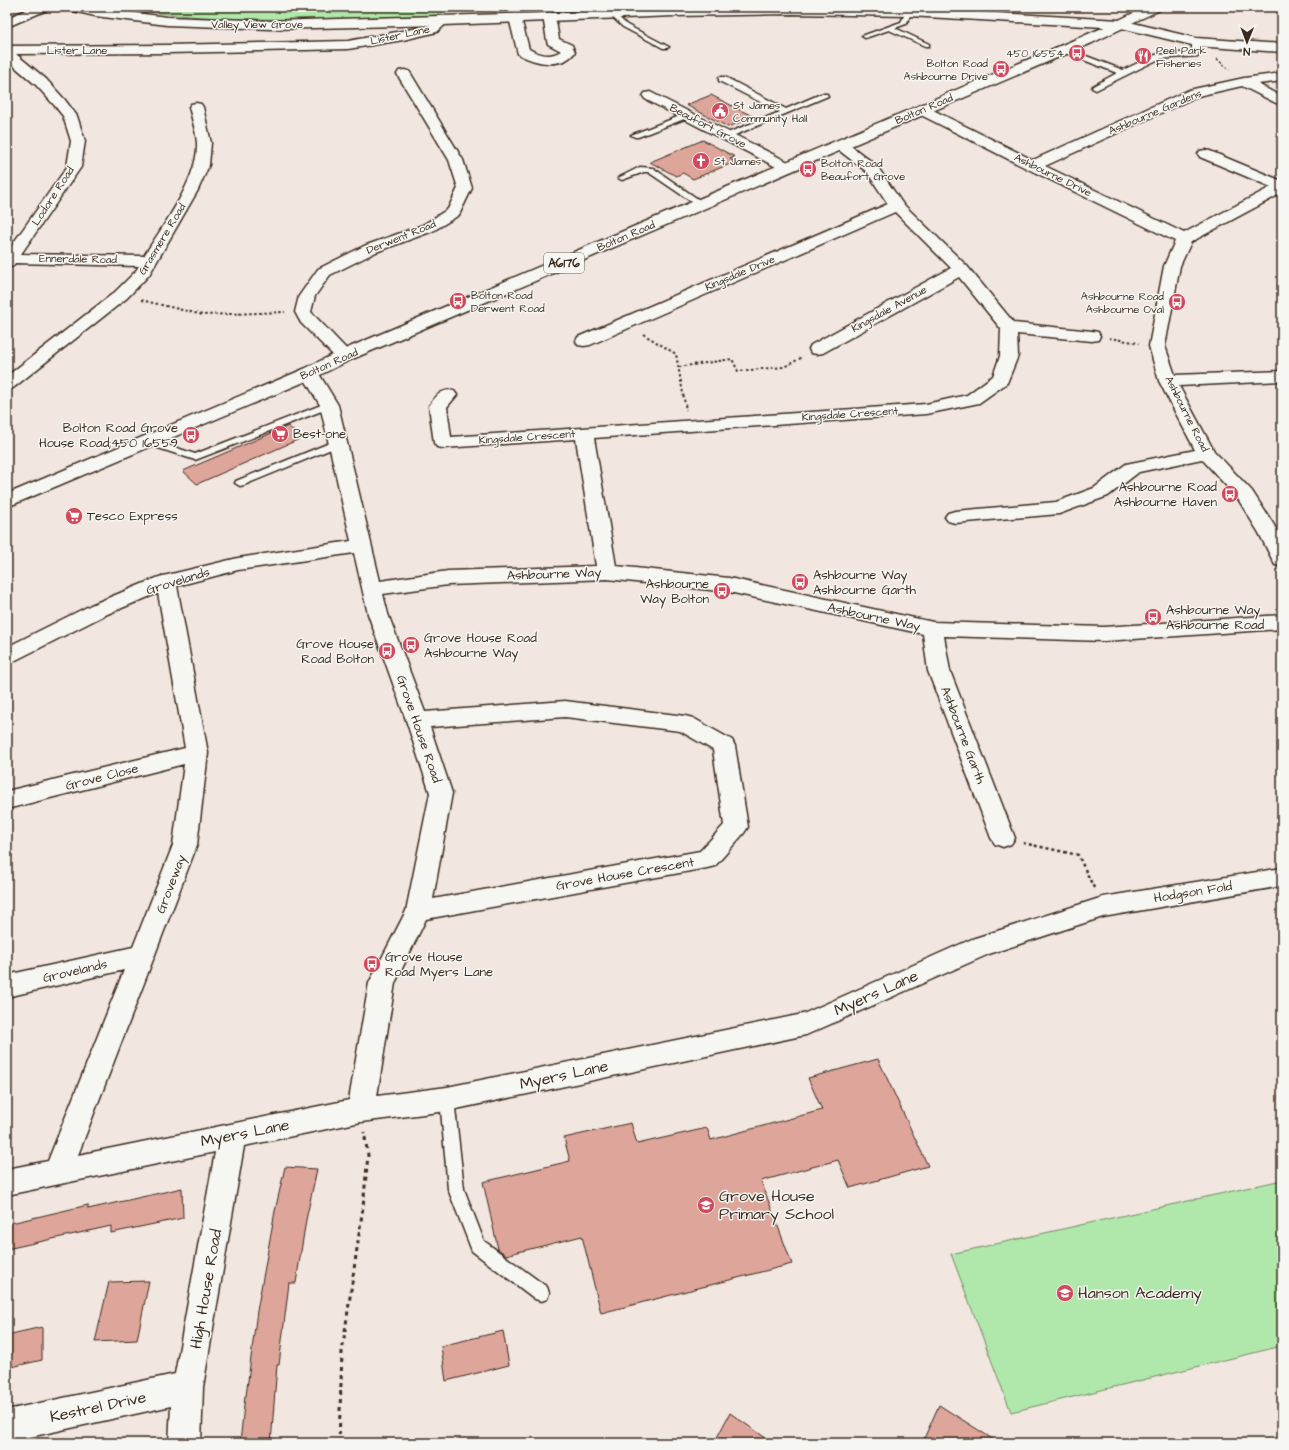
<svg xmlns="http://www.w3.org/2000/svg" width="1289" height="1450" viewBox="0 0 1289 1450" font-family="'Architects Daughter',sans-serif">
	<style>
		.green { fill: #b0e8ac; stroke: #768965 }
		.building { fill: #dea59a; stroke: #3b2a1e }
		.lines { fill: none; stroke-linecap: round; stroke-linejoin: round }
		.lane-casing { stroke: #3b2a1e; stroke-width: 3 }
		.street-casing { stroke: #3b2a1e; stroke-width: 3 }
		.primary-casing { stroke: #3b2a1e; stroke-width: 3 }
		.highway-casing { stroke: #3b2a1e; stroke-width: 3 }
		.path-far3 { stroke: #3b2a1e; stroke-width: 1.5; stroke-dasharray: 2 2; stroke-linecap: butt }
		.path-far2 { stroke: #3b2a1e; stroke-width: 2; stroke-dasharray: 2.5 2.5; stroke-linecap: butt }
		.path-far1 { stroke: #3b2a1e; stroke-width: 2.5; stroke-dasharray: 3 3; stroke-linecap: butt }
		.path { stroke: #3b2a1e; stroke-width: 3; stroke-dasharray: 4 4; stroke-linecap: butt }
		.lane { fill: #f6f6f2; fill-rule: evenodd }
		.street { fill: #f6f6f2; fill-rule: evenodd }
		.primary { fill: #f6f6f2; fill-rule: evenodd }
		.highway { fill: #f6f6f2; fill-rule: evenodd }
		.labels { text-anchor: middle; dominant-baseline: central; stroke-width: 3; stroke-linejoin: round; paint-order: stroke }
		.far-street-label { font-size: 11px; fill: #3b2a1e; stroke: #f6f6f2 }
		.far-poi-label { font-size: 11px; fill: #3b2a1e; stroke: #f6f6f2; text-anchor: start }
		.shield { fill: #f6f6f2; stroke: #73675e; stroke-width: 1 }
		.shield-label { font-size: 12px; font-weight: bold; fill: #3b2a1e }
		.poi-label { font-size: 13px; fill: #3b2a1e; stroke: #f6f6f2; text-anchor: start }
		.street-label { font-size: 13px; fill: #3b2a1e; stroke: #f6f6f2 }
		.near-street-label { font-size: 16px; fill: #3b2a1e; stroke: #f6f6f2 }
		.near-poi-label { font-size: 16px; fill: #3b2a1e; stroke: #f6f6f2; text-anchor: start }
	</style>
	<rect width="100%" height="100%" fill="#f1e6e0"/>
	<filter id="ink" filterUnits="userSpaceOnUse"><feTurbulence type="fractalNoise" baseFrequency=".025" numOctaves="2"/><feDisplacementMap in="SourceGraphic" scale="8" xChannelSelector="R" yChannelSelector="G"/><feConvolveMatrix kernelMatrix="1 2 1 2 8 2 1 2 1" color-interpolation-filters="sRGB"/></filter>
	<g filter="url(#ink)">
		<path class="green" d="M118,7h329l-6,3 2,5c-108,3 -218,11 -325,-8z
			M1282,1180v166l-271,66 -60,-158z"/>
		<path class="building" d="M711,95l43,22 -26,10 -42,-22z
			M703,140l32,17 -5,2 5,3 -42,17 -10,-6 -7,3 -26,-14z
			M288,426l14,12 -105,46 -14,-13z
			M878,1059l50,107 -78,22 -12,-28 -77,21 31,83 -191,49 -19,-77 -76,19 -8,-6 -15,-67 87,-21 -6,-23 67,-15 6,21 70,-16 4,12 111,-30 -14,-32z
			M285,1167l32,2 -11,51 -10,63h-7l-10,82h-2l-6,78h-31l5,-47h1l11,-85 18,-100z
			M182,1188l1,30 -72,15v-7l-104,23v-25l81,-19v4z
			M149,1281l-12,59 -42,2 14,-60z
			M42,1327v33l-35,8v-33z
			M503,1331l6,34 -63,16 -5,-35z
			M939,1405l60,38h-77z
			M730,1413l43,30h-59z"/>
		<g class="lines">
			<defs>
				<path id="lane" d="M909,10l3,2 -6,12 -11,4 34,16v2h-4l-36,-16 -24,8 -3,-2 39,-14 5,-10z
					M610,13h4l13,12 42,22 -2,1h-4l-40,-21 -13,-12z
					M1196,40l4,2 -2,14 -39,3 -63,31 -4,-2 1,-2 24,-13 -59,-23 1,-2h6l58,22 32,-15 37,-3v-10z
					M719,77h6l61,32 35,-15h6l1,2 -100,42 -4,-2 1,-2 55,-22 -61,-31z
					M685,114h3l4,2 -54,21h-3l-4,-2z
					M640,167l13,1 52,36 -1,2h-6l-50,-34h-4l-22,8 -4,-2z
					M329,402l5,3 -2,2 -137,53 -52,-17 -1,-2 5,-3 48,16z
					M337,440l5,3 -1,2 -97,40 -4,1 -5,-3 1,-2z
					M447,1093l5,1 2,5 10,90 20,52 63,46 2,6 -2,6 -6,2 -6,-2 -63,-48 -24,-62 -8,-90 2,-5z"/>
				<path id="street" d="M33,7h16l-2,3 -40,17v-9z
					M549,12l4,1 2,3 4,23 13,6 3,7c-13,18 -41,11 -57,2l-9,-36 2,-3h8l2,3 8,31c11,6 21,9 32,2l-13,-7 -1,-3 -4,-25 2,-3z
					M443,17l4,1 2,3 -12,11 -34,8 -55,9 -180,4 -152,1 30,25 19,21 12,16 8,25 -4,26 -60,87 123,2c18,-29 55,-78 53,-113 -1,-12 -5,-24 -8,-36l2,-3 5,-1 5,1 2,3 8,36 -2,22 -11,25 -49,85 -22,23 -114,90 -6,1v-13l108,-84 20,-20 4,-6 -124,-3 -2,3 -6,2v-16l60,-85 4,-26 -8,-25 -8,-10 -19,-21 -29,-25v-14l161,-1 180,-4 81,-15 10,-8z
					M1121,20l75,18 86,6v8l-86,-6 -79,-19 -2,-3 2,-3z
					M404,70l5,1 2,3 52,86 9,28 -13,27 -26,16 -57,21 -46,23 -15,21 -4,16 42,44 -3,4 -6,1 -6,-1 -37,-37 -6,-11 4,-16 19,-27 46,-23 59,-21 25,-16 10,-21 -9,-28 -52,-86 2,-3z
					M1282,73v8l-24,3 24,13v9l-40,-20 -44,10 -153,70 139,67 87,-46 -71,-30 -2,-3 2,-3 5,-1 5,1 72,30v12l-91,49 -11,24 -15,80 10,29 107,-4v10l-103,5 35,65 38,40 27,42 3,7v26l-7,-1 -16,-32 -21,-34 -36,-40 -63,13 -31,24 -49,18 -104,9 -7,-2 -3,-4 3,-4 7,-2 101,-9 38,-14 32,-24 69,-14 -36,-69 -10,-35 15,-80 11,-25 -147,-72 -111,-56 -2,-3 2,-3 5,-1 5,1 106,53 156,-70 55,-12z
					M650,92l142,72 2,3 -2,3 -5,1 -5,-1 -137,-71 -2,-3 2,-3z
					M841,141l5,1 31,24 25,37 65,63 47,57 78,8 6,1 2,4 -2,4 -6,1 -75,-7 1,22 -11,27 -28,20 -53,11 -332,24 22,128 113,12 204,44 171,5 178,-12v14l-178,12 -160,-5 6,35 65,167 -4,6 -8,3 -8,-3 -4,-6 -63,-167 -5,-37 -194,-42 -122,-13 -159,6 -65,9 5,20 37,98 140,-11 120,15 8,2 39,22 3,6 13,81 -4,6 -29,33 -8,2 -281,51 -31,64 -18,113 70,-9 356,-73 169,-75 131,-42 179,-29v18l-179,31 -114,37 -183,81 -359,76 -86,11 -117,24 -41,241 -2,56h-32l2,-37 -164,36v-32l168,-36 40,-222 -208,43v-26l41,-8 76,-191 -117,27v-22l126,-28 40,-102 11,-81 -177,45v-18l178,-43 -27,-155 -53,22 -91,46 -7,2v-16l84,-42 68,-28 79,-19 113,-17 -31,-136 -19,-32 3,-4 6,-1 6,1 22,36 42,176 68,-10 148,-5 -20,-127 -133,9 -6,-1 -3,-4 -5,-37c7,-10 13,-18 25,-15l3,4 -10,12 4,30 475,-33 41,-9 26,-19 7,-20 1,-27 -42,-52 -136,76 -6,1 -6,-1 -2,-4 2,-4 140,-77 -56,-56 -305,133 -6,1 -6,-1 -2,-4 2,-4 310,-133 -21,-32 -31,-24 -2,-3 2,-3zM354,553l14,61 38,106 24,73 -24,118 -37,72 -20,117 -271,55 119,-310 11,-92 -31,-167 61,-16zM565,717l115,14 33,19 11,75 -24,26 -267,48 19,-106 -22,-66z"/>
				<path id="primary" d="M1121,20l4,1 2,3 -2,3 -33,16 -742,317 -34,17 -309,130v-13l297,-125 34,-17z"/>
				<path id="highway" d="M67,7h22l78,10 104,4 478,-14 160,1 210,12 27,-13h16l-2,3 -39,18 -212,-12 -116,-2 -119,2 -231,9 -172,4 -104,-4 -72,-9 -26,-6z"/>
			</defs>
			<use href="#lane" class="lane-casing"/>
			<use href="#street" class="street-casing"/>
			<use href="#primary" class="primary-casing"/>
			<use href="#highway" class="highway-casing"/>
			<path class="path-far3" d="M1217,59l13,11"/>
			<path class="path-far2" d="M141,300l62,15 82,-3
				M643,334l33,20 10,56
				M1109,338l30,5
				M679,367l53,-8 6,12 46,-4 17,-9"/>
			<path class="path-far1" d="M1023,843l55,12 16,33"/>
			<path class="path" d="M339,1443l3,-91 21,-145 5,-52 -4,-23"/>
			<use href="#lane" class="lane"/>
			<use href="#street" class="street"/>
			<use href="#primary" class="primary"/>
			<use href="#highway" class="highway"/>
		</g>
	</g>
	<defs>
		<symbol id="bus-disc" viewBox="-11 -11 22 22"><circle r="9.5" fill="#d1495b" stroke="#f6f6f2"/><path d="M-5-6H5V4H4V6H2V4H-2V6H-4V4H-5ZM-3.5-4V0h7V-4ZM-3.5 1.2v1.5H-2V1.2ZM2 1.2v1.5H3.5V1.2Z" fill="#fff"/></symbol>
		<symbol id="restaurant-disc" viewBox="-11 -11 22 22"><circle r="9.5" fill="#d1495b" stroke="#f6f6f2"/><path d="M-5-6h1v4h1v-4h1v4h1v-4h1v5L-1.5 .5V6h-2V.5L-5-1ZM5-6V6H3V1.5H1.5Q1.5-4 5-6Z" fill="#fff"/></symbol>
		<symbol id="civic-disc" viewBox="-11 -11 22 22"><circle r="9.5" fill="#d1495b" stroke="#f6f6f2"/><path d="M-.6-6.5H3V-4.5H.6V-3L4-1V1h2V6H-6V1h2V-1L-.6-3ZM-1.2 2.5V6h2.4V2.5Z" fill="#fff"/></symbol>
		<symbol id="church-disc" viewBox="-11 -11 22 22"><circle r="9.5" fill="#d1495b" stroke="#f6f6f2"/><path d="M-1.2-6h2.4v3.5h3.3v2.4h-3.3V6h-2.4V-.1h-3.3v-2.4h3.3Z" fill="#fff"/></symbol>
		<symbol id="supermarket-disc" viewBox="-11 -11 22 22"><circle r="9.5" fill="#d1495b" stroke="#f6f6f2"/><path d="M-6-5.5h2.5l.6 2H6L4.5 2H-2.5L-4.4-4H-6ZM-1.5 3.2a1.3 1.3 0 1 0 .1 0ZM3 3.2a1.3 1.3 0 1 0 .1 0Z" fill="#fff"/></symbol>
		<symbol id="school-disc" viewBox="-11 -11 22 22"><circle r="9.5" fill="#d1495b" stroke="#f6f6f2"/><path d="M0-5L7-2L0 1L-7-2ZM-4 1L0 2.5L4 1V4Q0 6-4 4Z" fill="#fff"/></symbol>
	</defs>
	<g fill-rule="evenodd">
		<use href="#bus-disc" x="1067" y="43" width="20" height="20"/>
		<use href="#restaurant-disc" x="1133" y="46" width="20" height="20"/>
		<use href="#bus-disc" x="991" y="59" width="20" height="20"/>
		<use href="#civic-disc" x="710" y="101" width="20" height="20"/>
		<use href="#church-disc" x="691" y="151" width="20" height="20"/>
		<use href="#bus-disc" x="798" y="159" width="20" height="20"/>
		<use href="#bus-disc" x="448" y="291" width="20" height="20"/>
		<use href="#bus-disc" x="1167" y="292" width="20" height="20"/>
		<use href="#supermarket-disc" x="270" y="424" width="20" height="20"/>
		<use href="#bus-disc" x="181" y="425" width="20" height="20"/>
		<use href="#bus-disc" x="1220" y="484" width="20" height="20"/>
		<use href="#supermarket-disc" x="64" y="506" width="20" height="20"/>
		<use href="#bus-disc" x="790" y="572" width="20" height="20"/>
		<use href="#bus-disc" x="712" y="581" width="20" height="20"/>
		<use href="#bus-disc" x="1143" y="607" width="20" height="20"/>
		<use href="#bus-disc" x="401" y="635" width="20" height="20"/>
		<use href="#bus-disc" x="377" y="641" width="20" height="20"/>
		<use href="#bus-disc" x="362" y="954" width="20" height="20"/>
		<use href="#school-disc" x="696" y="1195" width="20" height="20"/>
		<use href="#school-disc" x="1055" y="1283" width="20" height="20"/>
	</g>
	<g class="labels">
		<g class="far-street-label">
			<text x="257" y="24">Valley View Grove</text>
			<text transform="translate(400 35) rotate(-12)">Lister Lane</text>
			<text x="77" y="50">Lister Lane</text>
			<text transform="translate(924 109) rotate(-23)">Bolton Road</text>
			<text transform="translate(1155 112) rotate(-23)">Ashbourne Gardens</text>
			<text transform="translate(708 126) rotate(27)">Beaufort Grove</text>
			<text transform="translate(1053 175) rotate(26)">Ashbourne Drive</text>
			<text transform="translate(53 196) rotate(-57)">Lodore Road</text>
			<text transform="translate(626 236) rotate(-23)">Bolton Road</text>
			<text transform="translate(401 237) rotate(-22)">Derwent Road</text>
			<text transform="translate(162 239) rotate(-59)">Grasmere Road</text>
			<text transform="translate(78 259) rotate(1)">Ennerdale Road</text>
			<text transform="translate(740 273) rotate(-23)">Kingsdale Drive</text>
			<text transform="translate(889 309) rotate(-29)">Kingsdale Avenue</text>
			<text transform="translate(329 364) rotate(-24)">Bolton Road</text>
			<text transform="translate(850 414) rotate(-4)">Kingsdale Crescent</text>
			<text transform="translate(1187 414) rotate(63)">Ashbourne Road</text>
			<text transform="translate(527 437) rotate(-4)">Kingsdale Crescent</text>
		</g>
		<g class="far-poi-label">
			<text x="1156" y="50">Peel Park<tspan x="1156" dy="13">Fisheries</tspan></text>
			<text x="1064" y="53" text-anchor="end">450 16554</text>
			<text x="988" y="63" text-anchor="end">Bolton Road<tspan x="988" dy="13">Ashbourne Drive</tspan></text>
			<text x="733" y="105">St James<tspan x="733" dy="13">Community Hall</tspan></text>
			<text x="714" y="161">St James</text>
			<text x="821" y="163">Bolton Road<tspan x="821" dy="13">Beaufort Grove</tspan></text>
			<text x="471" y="295">Bolton Road<tspan x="471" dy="13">Derwent Road</tspan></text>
			<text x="1164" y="296" text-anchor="end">Ashbourne Road<tspan x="1164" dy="13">Ashbourne Oval</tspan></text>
		</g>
		<rect class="shield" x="544" y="253" width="40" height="20" rx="3"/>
		<g class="shield-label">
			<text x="564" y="263">A6176</text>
		</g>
		<g class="poi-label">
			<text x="178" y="428" text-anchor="end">Bolton Road Grove<tspan x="178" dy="15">House Road;450 16559</tspan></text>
			<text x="293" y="434">Best-one</text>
			<text x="1217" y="487" text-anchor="end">Ashbourne Road<tspan x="1217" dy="15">Ashbourne Haven</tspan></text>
			<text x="87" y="516">Tesco Express</text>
			<text x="813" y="575">Ashbourne Way<tspan x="813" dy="15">Ashbourne Garth</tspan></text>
			<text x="709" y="584" text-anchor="end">Ashbourne<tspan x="709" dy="15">Way Bolton</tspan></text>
			<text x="1166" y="610">Ashbourne Way<tspan x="1166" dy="15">Ashbourne Road</tspan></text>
			<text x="424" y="638">Grove House Road<tspan x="424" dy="15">Ashbourne Way</tspan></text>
			<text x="374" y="644" text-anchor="end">Grove House<tspan x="374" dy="15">Road Bolton</tspan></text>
			<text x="385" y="957">Grove House<tspan x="385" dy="15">Road Myers Lane</tspan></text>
		</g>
		<g class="street-label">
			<text transform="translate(554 574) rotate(-2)">Ashbourne Way</text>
			<text transform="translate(178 581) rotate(-17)">Grovelands</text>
			<text transform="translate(874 617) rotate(12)">Ashbourne Way</text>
			<text transform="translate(419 729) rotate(71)">Grove House Road</text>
			<text transform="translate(963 735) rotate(69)">Ashbourne Garth</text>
			<text transform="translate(102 777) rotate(-14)">Grove Close</text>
			<text transform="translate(625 874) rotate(-10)">Grove House Crescent</text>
			<text transform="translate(171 884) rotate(-69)">Groveway</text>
			<text transform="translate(1193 892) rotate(-9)">Hodgson Fold</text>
			<text transform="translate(75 971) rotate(-13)">Grovelands</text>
		</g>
		<g class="near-street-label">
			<text transform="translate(876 993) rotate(-24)">Myers Lane</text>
			<text transform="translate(564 1075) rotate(-12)">Myers Lane</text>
			<text transform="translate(245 1133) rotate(-11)">Myers Lane</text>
			<text transform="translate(206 1289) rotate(-80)">High House Road</text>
			<text transform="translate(98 1407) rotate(-12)">Kestrel Drive</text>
		</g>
		<g class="near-poi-label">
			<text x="719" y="1196">Grove House<tspan x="719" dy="18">Primary School</tspan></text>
			<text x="1078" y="1293">Hanson Academy</text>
		</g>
	</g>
	<rect width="1289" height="1450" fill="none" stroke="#f6f6f2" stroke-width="24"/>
	<rect x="12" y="12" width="1265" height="1426" fill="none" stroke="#3b2a1e" stroke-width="1.5" filter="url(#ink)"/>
	<g transform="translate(1247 42) rotate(181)" stroke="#f6f6f2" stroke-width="3" paint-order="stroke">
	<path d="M0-3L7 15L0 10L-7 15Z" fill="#3b2a1e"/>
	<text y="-6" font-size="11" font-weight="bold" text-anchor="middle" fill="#3b2a1e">N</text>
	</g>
</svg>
